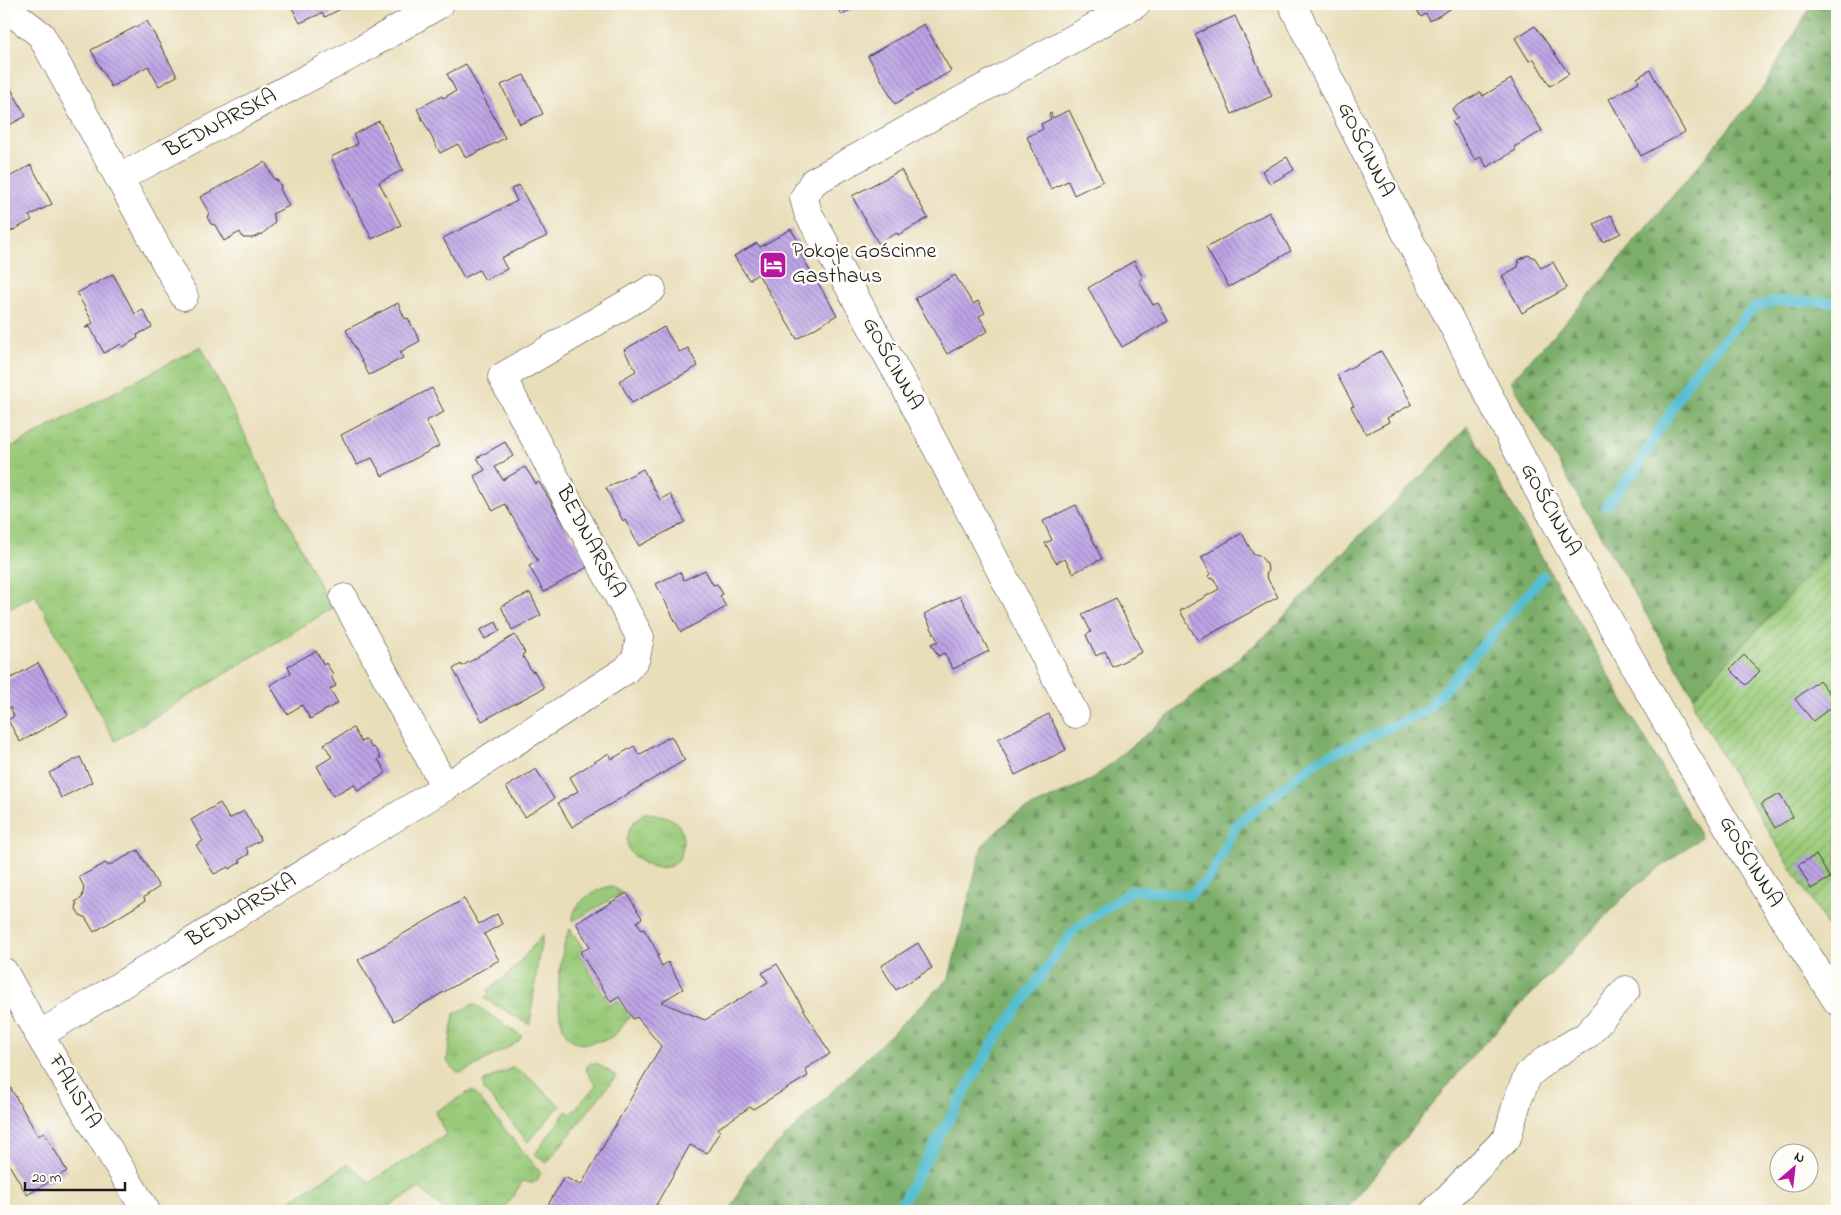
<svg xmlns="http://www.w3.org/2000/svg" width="1841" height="1215" viewBox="0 0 1841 1215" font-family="'Indie Flower',sans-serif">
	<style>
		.grass { fill: url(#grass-tufts); stroke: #5b734a }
		.forest { fill: url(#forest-firs); stroke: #4c6542 }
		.garden { fill: url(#garden-furrows); stroke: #5b734a }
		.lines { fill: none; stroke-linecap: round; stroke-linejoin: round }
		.stream { stroke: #54bed1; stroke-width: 10 }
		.building { fill: url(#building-back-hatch) }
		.minor-casing { stroke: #3b3934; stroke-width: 29 }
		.minor { stroke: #fff; stroke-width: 28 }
		.labels { text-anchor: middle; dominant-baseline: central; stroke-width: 5; stroke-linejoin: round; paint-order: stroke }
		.street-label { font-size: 22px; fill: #1c1c1c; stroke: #fdfcf7 }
		.poi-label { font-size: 22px; fill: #1c1c1c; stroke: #fdfcf7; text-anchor: start }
	</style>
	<defs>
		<pattern id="grass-tufts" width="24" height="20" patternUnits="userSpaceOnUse" patternTransform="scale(1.25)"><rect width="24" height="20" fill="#9aca79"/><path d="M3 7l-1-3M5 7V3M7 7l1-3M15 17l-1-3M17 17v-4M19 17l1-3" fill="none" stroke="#84ad68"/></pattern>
		<pattern id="forest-firs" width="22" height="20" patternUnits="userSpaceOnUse" patternTransform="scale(1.25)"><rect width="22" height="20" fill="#7bae69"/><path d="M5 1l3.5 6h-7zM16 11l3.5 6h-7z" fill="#648d56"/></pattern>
		<pattern id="garden-furrows" width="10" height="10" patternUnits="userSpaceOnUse" patternTransform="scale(1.25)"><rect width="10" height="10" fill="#9aca79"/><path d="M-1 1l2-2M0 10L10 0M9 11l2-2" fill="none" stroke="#84ad68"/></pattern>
		<pattern id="building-back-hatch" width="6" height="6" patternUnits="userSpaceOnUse" patternTransform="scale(1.25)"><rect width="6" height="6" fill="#bda4e6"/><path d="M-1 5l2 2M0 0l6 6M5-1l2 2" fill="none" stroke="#9985ba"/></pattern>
	</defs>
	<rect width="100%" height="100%" fill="#fdfcf7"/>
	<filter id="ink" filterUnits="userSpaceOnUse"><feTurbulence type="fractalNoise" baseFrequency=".02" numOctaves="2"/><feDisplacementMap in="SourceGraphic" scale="10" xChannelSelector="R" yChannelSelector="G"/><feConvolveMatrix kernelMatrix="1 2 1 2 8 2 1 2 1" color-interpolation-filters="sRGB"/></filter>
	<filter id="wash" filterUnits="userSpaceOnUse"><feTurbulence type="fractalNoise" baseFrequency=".0096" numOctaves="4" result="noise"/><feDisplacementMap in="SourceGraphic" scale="20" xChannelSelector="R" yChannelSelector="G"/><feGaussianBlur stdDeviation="1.12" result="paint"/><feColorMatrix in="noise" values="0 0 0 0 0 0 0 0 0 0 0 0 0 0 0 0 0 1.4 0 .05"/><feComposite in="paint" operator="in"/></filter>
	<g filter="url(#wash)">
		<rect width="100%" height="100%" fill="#e9deba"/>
		<path class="grass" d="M201,346l130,263 -216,132 -80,-146 -31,17v-161z
			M644,813c27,1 43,9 38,38 -7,39 -90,2 -38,-38z
			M612,886l10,7 -49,28c-2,-18 24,-33 39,-35z
			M570,929l13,19 -5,4 32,53 8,-5 11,18c-16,20 -14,20 -40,25 -40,8 -31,-69 -26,-92 1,-8 4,-15 7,-22z
			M543,935l-5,24 -8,66 -46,-27 5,-5 -2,-2 22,-17z
			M474,1004l48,32 -4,6 -56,31c-8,-1 -11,-6 -15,-12l7,-47z
			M591,1063l7,1 18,12 -69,87 -12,-9 31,-43 5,3 25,-29 -10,-15 1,-4z
			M512,1068l7,2 6,4 35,32 -32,36 -44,-52 -1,-5 1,-4z
			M472,1090l69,83 -4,7 -6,3 -8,-2 -20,30h-59l-24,-23 -39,23h-107l74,-47 22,18 76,-47 -11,-23z"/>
		<path class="forest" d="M1812,4h25v540l-143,153 -183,-316 79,-86 173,-207z
			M1467,426l234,411 -68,51 -158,165 -130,158h-615l18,-38 201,-195 33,-132 32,-31 77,-35 179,-148 73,-80 92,-89z"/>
		<path class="garden" d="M1837,544v398l-101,-163 -42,-71v-11z"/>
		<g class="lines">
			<path class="stream" d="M1606,506l31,-38 55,-93 62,-68 24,-6 59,1
				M897,1211l96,-168 81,-113 58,-40 58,5 21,-19 25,-51 81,-64 109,-50 117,-135"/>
		</g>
		<g id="blocks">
			<path class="building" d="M290,4h60l-25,13 -3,-4 -22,10z
				M835,4h25l-18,11z
				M1420,4h36l1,1 -27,16 -4,-7 -5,3 -5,-8 5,-3z
				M1235,16l37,80 -40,18 -37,-80z
				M147,21l30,55 -18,10 -11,-20 -37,21 -20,-37z
				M924,24l27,47 -56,33 -27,-48z
				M1535,26l34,48 -19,12 -16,-27 -5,2 -14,-23z
				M466,64l39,74 -39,20 -8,-14 -18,9 -23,-44 25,-13 1,2 13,-7 -9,-17z
				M1650,70l35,62 -44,24 -32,-57 30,-17 -2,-4z
				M524,75l19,39 -23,10 -19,-39z
				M4,76l22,40 -22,12z
				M1511,79l31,52 -28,16 2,3 -29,17 -6,-10 -6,3 -11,-18 -12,-21 6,-3 -6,-9 29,-17 2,4z
				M1069,110l34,71 -29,14 -6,-14 -17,8 -24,-52 16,-8 -2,-5 10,-5 -2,-5 2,-1 2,5z
				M379,121l24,49 -24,12 22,43 -29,14 -41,-82 27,-13 -5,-9z
				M1287,157l7,13 -24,14 -8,-13z
				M265,162l9,17 3,1 4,6 -1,3 9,17 -17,8 3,6 -2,5 -11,9 -10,4h-9l-3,-6 -16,9 -9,-16 -4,-1 -4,-7 2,-4 -9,-16z
				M31,165l21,39 -23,12 3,4 -28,15v-55z
				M901,170l27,48 -30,17 -1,-2 -19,10 -26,-47z
				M519,185l28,51 -46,22 6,11 -22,11 -6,-10 -15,8 -21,-40 74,-37 -6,-12z
				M1269,212l22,39 -62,36 -23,-39z
				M1611,215l10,18 -18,9 -9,-18z
				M791,229l12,21 -3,3 37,62 -40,24 -39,-65 -9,6 -15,-24 23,-13 3,4z
				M1528,255l7,3 6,10 12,-6 14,26 -45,25 -20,-37 16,-9 1,-7z
				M1134,261l9,17 -4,3 14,24 5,-2 10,18 -46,26 -34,-59z
				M113,274l22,40 8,-4 9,17 -15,8 1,3 -15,9 -2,-3 -17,9 -14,-26 -5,1 8,-5 -16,-30z
				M955,275l18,29 5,-3 7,12 -6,3 9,15 -41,23 -32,-56z
				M398,303l7,16 3,-1 12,23 -20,11 3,6 -34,17 -23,-45z
				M664,327l15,25 9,-4 10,18 -66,37 -13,-22 17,-10 -12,-21z
				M1381,351l31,53 -25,14 2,4 -23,12 -15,-27 3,-1 -17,-31z
				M432,388l12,24 -18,9 13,25 -57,30 -10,-18 -15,7 -16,-30z
				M505,442l8,14 -18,11 8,13 22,-13 11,17 3,-2 50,84 -45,26 -15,-26 9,-5 -33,-57 -12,7 -19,-35 11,-6 -8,-12z
				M643,469l17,31 10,-6 15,28 -46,24 -14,-26 -2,1 -17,-33z
				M1076,505l26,54 -29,14 -8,-14 -9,4 -11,-20 7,-3 -9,-19z
				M1242,533l11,21 6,1 8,9 1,6 -2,6 12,21 -80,44 -18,-30 39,-22 -6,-12 -2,2 -3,-3 3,-2 -10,-17z
				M705,570l8,15 4,-1 6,10 -3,2 6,11 -45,25 -25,-48 24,-12 4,8z
				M530,593l11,22 -29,15 -11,-24z
				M960,596l29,55 -36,18 -9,-16 -6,3 -7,-12 7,-3 -14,-27z
				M1116,598l26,54 -30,15 -7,-16 -9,5 -10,-21 5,-3 -9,-18z
				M496,622l4,9 -15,8 -5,-9z
				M515,635l10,18 -3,2 10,17 2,-1 10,17 -62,33 -29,-52 8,-5 1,2 16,-9v-1z
				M316,651l8,14 2,-2 7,11 -2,2 5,10 -6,3 8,14 -28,16 -8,-14 -15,9 -17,-29 21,-12 -3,-7z
				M1744,655l16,16 -14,14 -16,-16z
				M38,663l30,52 -48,27 -12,-22 6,-4 -4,-9 -6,4v-29z
				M1819,680l18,23 -24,18 -18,-22z
				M1049,714l17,36 -51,25 -17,-36z
				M353,728l8,14 5,-3 6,9 2,-1 7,11 -3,1 8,14 -28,18 -4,-7 -21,12 -16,-30 15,-9 -8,-13z
				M671,736l12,22 2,2 -113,67 -14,-24 20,-12 -8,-14 39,-24 3,6 22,-13 5,9z
				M80,757l12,25 -31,16 -12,-25z
				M536,769l18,30 -29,18 -19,-30z
				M1780,794l13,23 -18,11 -14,-24z
				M220,803l9,16 15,-8 17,29 -15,8 3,6 -10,6 2,2 -12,7 -1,-2 -14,7 -18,-29 7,-4 -12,-21z
				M138,850l21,37 -15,10 1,4 -51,31 -9,-15 -5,-2 -4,-6 1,-5 -2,-2 7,-4 2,-11 -5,-10 27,-14 2,3z
				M1816,855l14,23 -19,11 -13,-24z
				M627,893l15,25 -5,4 5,8 2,-1 15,26 -2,1 5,10 6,-4 15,27 -22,13 44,18 63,-38 -6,-9 15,-9 53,90 -25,15 3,7 -55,33 -3,-2 -33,22 3,2 -13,22 -17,-8 -34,60 12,6h-120l-3,-1 19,-33 17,8 80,-139 -24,-29 -4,2 -14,-22 -8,5 -31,-50 10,-5 -14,-24z
				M464,899l15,25 18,-10 5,10 -18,10 15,26 -105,61 -36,-61z
				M918,943l14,25 -36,22 -15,-24z
				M10,1087l28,49 6,-4 23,39 -40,24 -23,-39v-66z"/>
		</g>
	</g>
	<g filter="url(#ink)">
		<use href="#blocks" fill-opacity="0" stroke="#3b3934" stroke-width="1"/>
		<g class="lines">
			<defs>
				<path id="minor" d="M1292,4c168,339 337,680 545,997
					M4,10l14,7 23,18 78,143
					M184,296l-65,-118 242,-128 79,-46
					M1075,714l-172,-331 -95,-170 -4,-15 9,-16 323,-178
					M445,787l181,-117 10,-12 4,-21 -138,-260 150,-88
					M4,972l35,63 107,176
					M39,1035l406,-248 -101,-189
					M1435,1211l72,-73 11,-39 10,-24 19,-16 40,-24 39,-45"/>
			</defs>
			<use href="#minor" class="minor-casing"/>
			<use href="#minor" class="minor"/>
		</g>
	</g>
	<defs>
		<symbol id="hotel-square" viewBox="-11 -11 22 22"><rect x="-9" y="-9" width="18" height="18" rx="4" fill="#b5179e" stroke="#fdfcf7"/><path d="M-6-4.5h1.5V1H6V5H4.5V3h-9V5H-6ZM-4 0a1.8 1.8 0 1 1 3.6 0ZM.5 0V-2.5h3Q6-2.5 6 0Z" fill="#fff"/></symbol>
	</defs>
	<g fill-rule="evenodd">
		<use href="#hotel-square" x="757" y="249" width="32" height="32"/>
	</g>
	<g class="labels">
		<g class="street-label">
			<text transform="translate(221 124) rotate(-28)">BEDNARSKA</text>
			<text transform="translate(1365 150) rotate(64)">GOŚCINNA</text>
			<text transform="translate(892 364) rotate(61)">GOŚCINNA</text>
			<text transform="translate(1550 510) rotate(61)">GOŚCINNA</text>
			<text transform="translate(590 542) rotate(62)">BEDNARSKA</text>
			<text transform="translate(1750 862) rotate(59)">GOŚCINNA</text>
			<text transform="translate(242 911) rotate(-31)">BEDNARSKA</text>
			<text transform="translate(74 1092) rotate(59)">FALISTA</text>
		</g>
		<g class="poi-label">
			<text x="792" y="252">Pokoje Gościnne<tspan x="792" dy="25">Gasthaus</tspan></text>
		</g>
	</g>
	<rect width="1841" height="1215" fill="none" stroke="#fdfcf7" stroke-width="20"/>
	<g transform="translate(1794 1168) rotate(28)"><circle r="24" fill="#fdfcf7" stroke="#a3a29f"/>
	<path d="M0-4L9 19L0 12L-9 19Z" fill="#b5179e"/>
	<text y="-8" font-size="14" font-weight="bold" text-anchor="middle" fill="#1c1c1c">N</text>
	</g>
	<path d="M25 1182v8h100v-8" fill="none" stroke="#1c1c1c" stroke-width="2.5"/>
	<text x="32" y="1182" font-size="15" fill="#1c1c1c" stroke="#fdfcf7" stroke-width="4" paint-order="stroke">20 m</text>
</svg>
